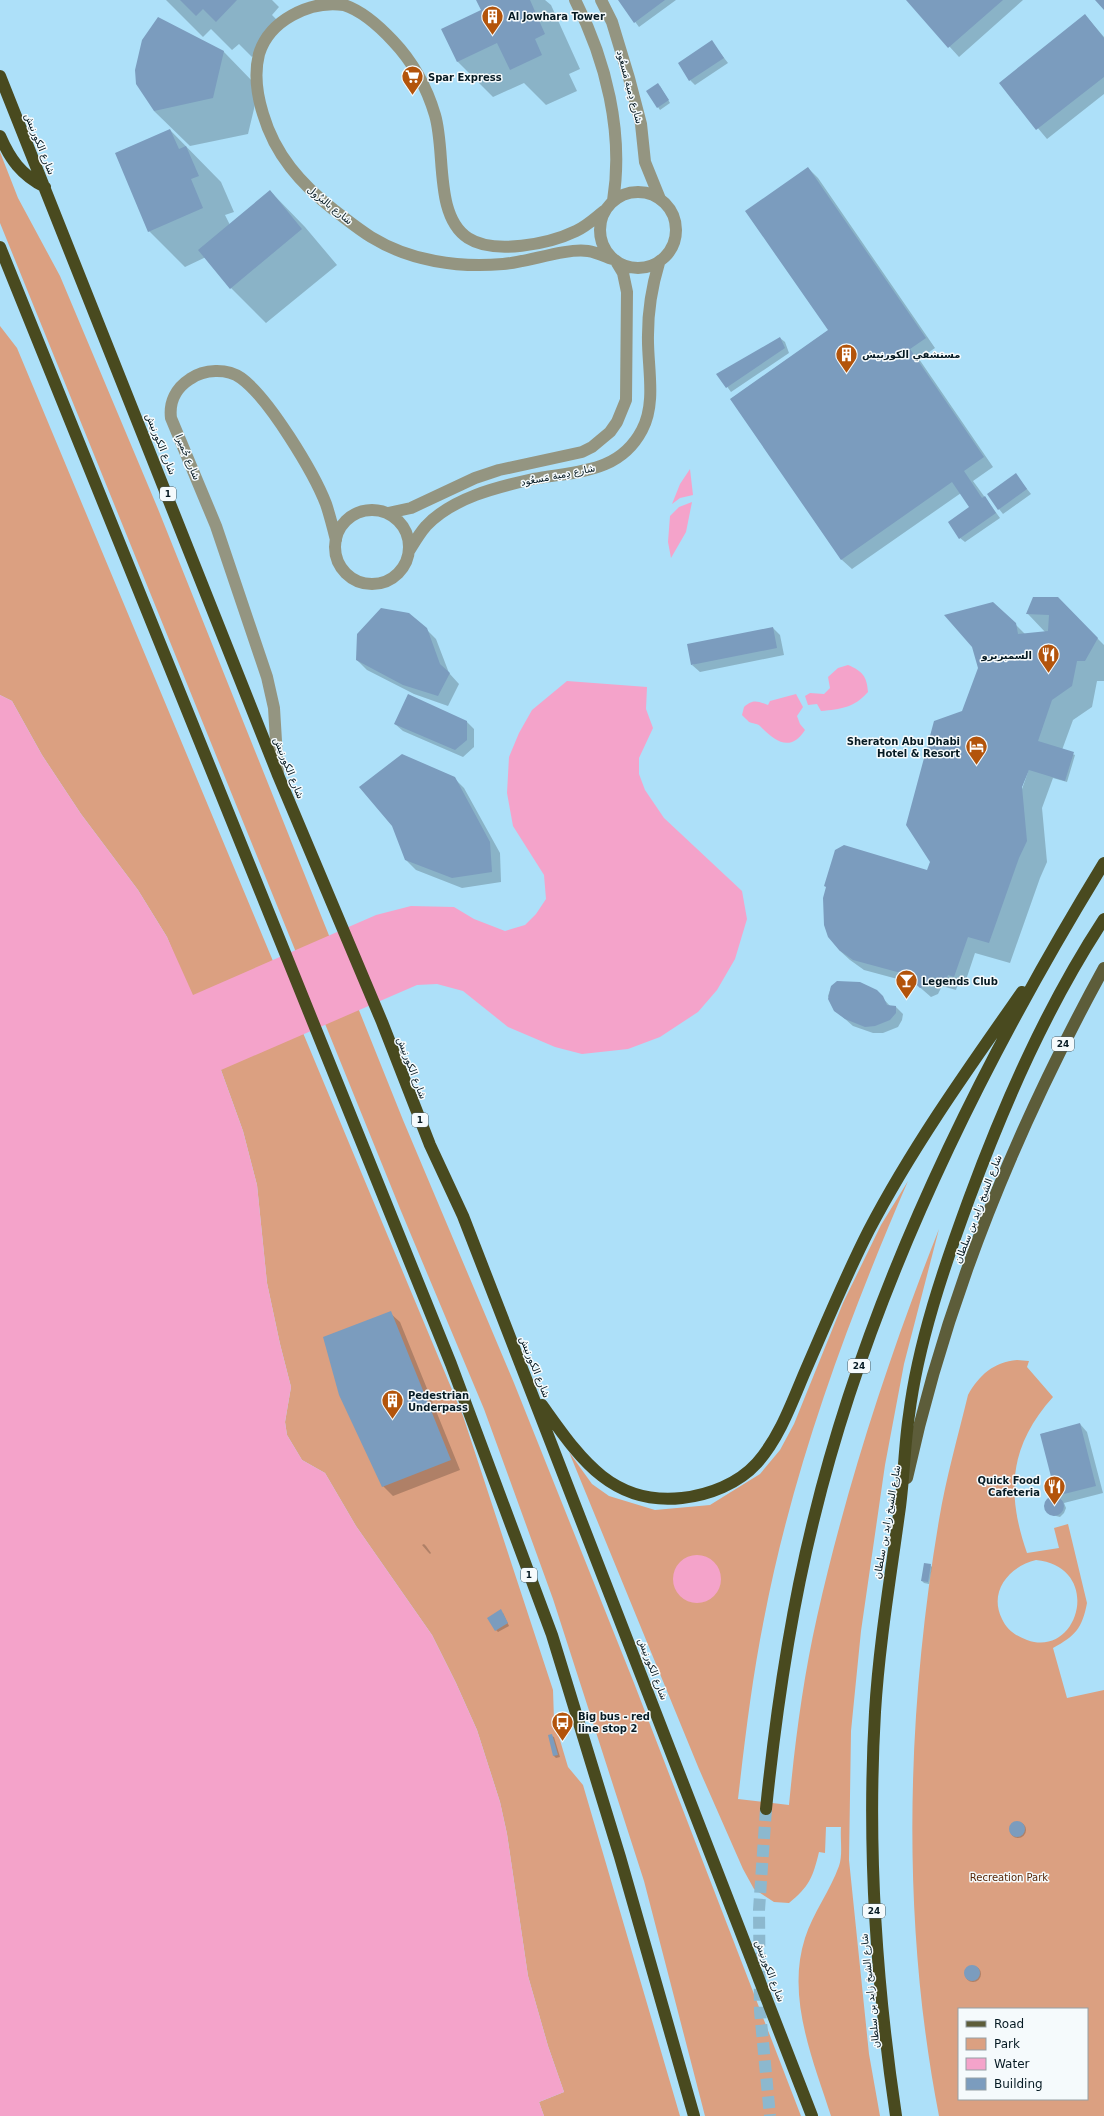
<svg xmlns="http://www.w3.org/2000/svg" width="1104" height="2116" viewBox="0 0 1104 2116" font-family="'DejaVu Sans',Cairo,sans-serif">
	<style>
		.green { fill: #dba081; fill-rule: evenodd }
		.water { fill: #f4a3ca }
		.shadow { fill: #0003; fill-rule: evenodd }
		.building { fill: #7b9cbe }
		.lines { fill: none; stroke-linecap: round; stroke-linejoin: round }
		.highway-tunnel { stroke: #8cb8ce; stroke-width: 12; stroke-dasharray: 12 6; stroke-linecap: butt }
		.street { stroke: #949581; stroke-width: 12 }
		.primary { stroke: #5d5d3a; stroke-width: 12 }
		.highway { stroke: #494a1f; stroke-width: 12 }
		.labels { text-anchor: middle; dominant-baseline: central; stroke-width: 3; stroke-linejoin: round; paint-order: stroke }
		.shield { fill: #f5fafc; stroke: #4e5d64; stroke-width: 1 }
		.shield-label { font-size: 9px; font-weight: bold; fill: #061a23 }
		.poi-label { font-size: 10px; font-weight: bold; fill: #061a23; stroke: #f5fafc; text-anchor: start }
		.street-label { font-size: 10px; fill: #061a23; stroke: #f5fafc }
		.park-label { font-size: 10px; fill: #552505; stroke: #f5fafc }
	</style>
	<rect width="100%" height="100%" fill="#ade0f9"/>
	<path class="green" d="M0,152l18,46 42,78 98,233 245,611 111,263 120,300 167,433h-96l-61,-235 -91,-282 -69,-190 -83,-198 -401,-988z
		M0,326l17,22 446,1068 90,274 1,30 14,47 15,18 97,331h-136l-5,-14 25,-10 -16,-46 -20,-70 -21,-142 -7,-32 -23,-72 -21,-47 -24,-48 -76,-109 -31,-53 -23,-13 -15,-25 -2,-13 6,-35 -11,-43 -13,-61 -10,-98 -14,-54 -22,-61 -54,-133 -29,-47 -57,-76 -39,-59 -30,-54 -12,-6z
		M908,1181c-61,141 -115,287 -144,438 -12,60 -19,120 -26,180l51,6c6,-63 14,-126 28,-188 30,-133 72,-261 122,-388l-35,135 -19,101 -24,166 -10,100 -2,129 20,194 11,62h-49c-18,-56 -45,-119 -26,-178 8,-25 25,-47 34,-72 4,-11 1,-28 2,-39h-15l-1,26 -6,-1c-6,25 -10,35 -30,51l-15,-1 -20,-13 -11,-20 -44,-100 -130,-317 23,32 17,12 46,14 55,-5 50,-31 20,-24 14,-26 49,-121 38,-78z
		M1017,1360l12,1 -2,6 26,30c-44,49 -47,96 -26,156l32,-5 -5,-20 14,-4 19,79c-5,26 -12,33 -34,45l14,50 37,-8v426h-165c-38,-195 -33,-401 0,-596 7,-42 19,-84 29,-125 11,-20 26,-33 49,-35zM1036,1560c68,7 43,99 -9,80 -11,-4 -20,-10 -25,-21 -14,-28 8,-53 34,-59zM959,2009h128v90h-128z"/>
	<path class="water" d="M690,469l3,26 -13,3 -8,6 8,-20z
		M692,502l-6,30 -15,26 -3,-16 2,-26 9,-9z
		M848,665c14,6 19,11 20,27 -14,16 -27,17 -47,19l-4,-7 -9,1 -3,-9 5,-3 14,1 6,-6 -2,-11 10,-9z
		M567,681l80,6 -1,22 7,19 -14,30v16l6,16 19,28 78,73 5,28 -12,40 -18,31 -19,22 -38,25 -32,12 -46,5 -27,-7 -47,-20 -45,-36 -26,-7 -20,1 -196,85 22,61 14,54 10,98 13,61 11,43 -6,35 2,13 15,25 23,13 31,53 76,109 24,48 21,47 23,72 7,32 21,142 20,70 16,46 -25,10 5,14h-544v-1421l12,6 30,54 39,59 57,76 29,47 26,58 183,-80 35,-9 43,1 20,12 31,12 20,-6 11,-11 10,-15 -2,-24 -31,-49 -6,-33 2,-36 10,-24 13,-23z
		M796,694l7,13 -6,9 3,8 5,6c-15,23 -30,11 -45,-4 -3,-3 -7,-2 -11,-4 -2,-2 -5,-5 -7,-7l2,-8c9,-8 13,-6 24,-2l2,-4z
		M673 1579a24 24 0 1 1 48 0a24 24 0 1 1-48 0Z"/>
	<path class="shadow" d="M166,0h106l7,7 -7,8 10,10 -30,32 -13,-13 -7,6 -21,-21 -8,8z
		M477,0h68l6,5 29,64 -11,5 8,17 -31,14 -22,-22 -31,14 -35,-35 -15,-33 39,-18z
		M619,0h57l-37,27z
		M907,0h116l-64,57z
		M1085,15l19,22v57l-57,45 -47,-56z
		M158,18l66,34 35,36 -11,46 -58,12 -36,-35z
		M712,42l16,21 -33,22 -5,-5z
		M660,86l10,17 -10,7 -13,-19z
		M170,130l51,52 13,30 -9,3 5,10 40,-34 35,36 32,38 -71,58 -35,-35 -25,-31 -21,10 -36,-36z
		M808,168l10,10 117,170 -16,11 74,108 -20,14 27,37 -35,24 -5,-4 11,-31 -10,-14 -109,76 -10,-9 -111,-161 98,-69z
		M780,338l5,4 4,11 -58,39 -13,-18z
		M1016,475l15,19 -28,20 -4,-5z
		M1034,598l44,21 26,26v36h-7l-5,26 -19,13 -11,30 13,5 -8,27 -14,-4 -11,30 5,54 -7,16 -30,85 -35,-10 -11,33 -6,-2 -2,6 -14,-4 -4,8 -7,3 -15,-13 -52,-14 -14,-10 -11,-10 89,-78 35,-160 52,-88 11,11 20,-2 -18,-19zM1037,746l-16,46h-1z
		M773,628l7,7 4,20 -84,17 -8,-7z
		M426,629l10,10 13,34 10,11 -11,22 -34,-12 -47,-24 -10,-10z
		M467,722l7,7v18l-11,10 -60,-26 -8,-7z
		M454,778l10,10 36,65 1,29 -39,6 -46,-18 -10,-10z
		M838,982h14l24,9 15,16h5l7,7 -1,6 -4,7 -15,6h-10l-20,-7 -18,-16 -7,-14 3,-9z
		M390,1313l10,9 60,148 -67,26 -10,-10z
		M1080,1424l7,8 16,61 -39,10 2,5 -2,5 -4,4 -8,-2 -6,-7 2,-8 5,-3 9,3 -5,-4 -16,-62z
		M424,1544l2,2 5,7 -1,1 -2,-2 -6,-7z
		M930,1565l2,2 -3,17 -5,-1 -2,-2z
		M503,1613l6,13 -11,6 -2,-2z
		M549,1735l5,2 6,20 -4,1 -2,-2z
		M1010 1830a8 8 0 1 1 16 0a8 8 0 1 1-16 0Z
		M965 1974a8 8 0 1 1 16 0a8 8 0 1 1-16 0Z"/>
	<path class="building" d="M180,0h57l-21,22 -13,-13 -7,7z
		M476,0h54l15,34 -10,5 7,16 -32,15 -13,-27 -40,19 -16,-33 40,-19z
		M618,0h47l-31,23z
		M906,0h97l-55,48z
		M1095,0h9v10z
		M1085,14l19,24v39l-68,53 -37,-47z
		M158,17l66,34 -11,47 -59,13 -18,-27 -1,-14 7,-30z
		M712,40l12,18 -35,23 -11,-18z
		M658,83l11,17 -12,8 -11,-17z
		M170,129l9,20 7,-3 13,30 -8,3 12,29 -55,24 -33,-79z
		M808,167l118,171 -16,11 74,108 -20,14 18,27 3,-2 11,17 -37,26 -11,-17 21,-15 -17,-25 -111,78 -111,-161 98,-69 -83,-119z
		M270,190l32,39 -72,60 -32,-39z
		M780,337l5,11 -59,40 -10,-14z
		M1016,473l11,16 -29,21 -11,-16z
		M1033,597h25l40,41 -13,23h-8l-5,25 -20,14 -14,41 36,11 -9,29 -36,-11 -7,17 5,54 -8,17 -30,85 -21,-6 -14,40 -6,-2 -2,6 -14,-4 -4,8 -8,3 -7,-7 -1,-5 -59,-16 -14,-10 -11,-13 -4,-12 -1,-27 3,-11 -2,-1 11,-36 9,-5 83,25 3,-8 -24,-37 28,-104 28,-10 16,-43 -6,-21 -28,-32 49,-13 23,21 2,11 30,-3 1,-16 -23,-1z
		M381,608l28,5 18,15 13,36 10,9 -12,23 -35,-11 -47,-25 1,-26z
		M773,627l4,21 -86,17 -4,-21z
		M408,694l59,27v19l-12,10 -61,-26z
		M402,754l53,23 35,65 2,30 -40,6 -47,-18 -13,-34 -33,-39z
		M837,981l23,1 17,8 6,6 4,9 9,1v7l-6,7 -15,6 -10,1 -20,-8 -11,-8 -6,-12 3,-13z
		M391,1311l60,149 -69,27 -43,-92 -16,-58z
		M1080,1423l16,63 -40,10 -16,-62z
		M1044 1506a10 10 0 1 1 20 0a10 10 0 1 1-20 0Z
		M924,1563l7,1 -3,18 -7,-1z
		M501,1609l7,14 -13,8 -8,-13z
		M552,1734l6,21 -5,1 -5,-21z
		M1009 1829a8 8 0 1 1 16 0a8 8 0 1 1-16 0Z
		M964 1973a8 8 0 1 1 16 0a8 8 0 1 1-16 0Z"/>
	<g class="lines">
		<path class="highway-tunnel" d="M766,1809l-7,101 1,101 10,105"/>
		<path class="street" d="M575,0c31,60 49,133 38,201
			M601,0l11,22 17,56 12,46 4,38 15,37
			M600 230a38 38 0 1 1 76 0a38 38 0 1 1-76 0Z
			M604,211c-9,7 -17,15 -28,20 -27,13 -82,24 -108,7 -34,-22 -22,-86 -33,-123 -8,-27 -23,-54 -42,-74 -14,-15 -30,-30 -49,-36 -35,-5 -75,16 -85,49 -5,20 -2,41 4,60 12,41 38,70 71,96 12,9 24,19 37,27 39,24 87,31 132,27 26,-2 61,-16 85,-13 8,1 16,5 24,8
			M335 547a37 37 0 1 1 74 0a37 37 0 1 1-74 0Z
			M388,513l23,-5 64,-30 24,-8 83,-18 10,-5 18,-15 7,-10 9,-22 1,-108 -4,-19 -6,-10
			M409,551c5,-8 10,-17 17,-25 26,-28 71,-39 107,-47 42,-8 86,-5 109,-49 15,-28 5,-65 6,-95 0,-25 4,-49 11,-72
			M278,774l-4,-66 -7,-31 -51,-151 -45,-108c-2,-16 5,-30 19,-39 14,-10 37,-11 51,-1 28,20 73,95 85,126 4,12 7,24 10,36"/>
		<path class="primary" d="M907,1478c39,-179 109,-350 197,-510"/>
		<path class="highway" d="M0,76l278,699 104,247 48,123 33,71 349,900
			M0,136c10,23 21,39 45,51
			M0,247l451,1117 101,271 68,222 74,259
			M542,1405c36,50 68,101 140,93 27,-3 56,-14 75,-35 22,-25 34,-58 47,-89 21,-48 41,-97 65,-144 44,-84 99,-161 153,-238
			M766,1809c10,-98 24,-195 48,-291 56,-231 167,-454 290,-655
			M896,2116c-20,-134 -29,-269 -21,-404 4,-66 15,-132 24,-198 5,-33 5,-66 10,-99 9,-72 35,-148 60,-216 36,-97 78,-193 135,-280"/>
	</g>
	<defs>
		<symbol id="building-pin" viewBox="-11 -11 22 30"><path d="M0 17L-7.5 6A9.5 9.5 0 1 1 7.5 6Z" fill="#b3540b" stroke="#f5fafc"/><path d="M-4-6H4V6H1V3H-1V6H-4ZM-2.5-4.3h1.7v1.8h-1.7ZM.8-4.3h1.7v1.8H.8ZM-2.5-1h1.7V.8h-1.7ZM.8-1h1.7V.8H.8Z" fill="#fff"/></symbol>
		<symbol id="supermarket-pin" viewBox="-11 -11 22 30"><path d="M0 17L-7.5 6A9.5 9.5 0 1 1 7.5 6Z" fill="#b3540b" stroke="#f5fafc"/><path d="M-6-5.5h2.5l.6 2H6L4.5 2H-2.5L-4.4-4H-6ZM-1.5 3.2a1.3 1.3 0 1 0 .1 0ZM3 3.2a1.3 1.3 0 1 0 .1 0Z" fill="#fff"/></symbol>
		<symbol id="restaurant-pin" viewBox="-11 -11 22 30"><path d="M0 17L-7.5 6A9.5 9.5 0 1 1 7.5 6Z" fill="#b3540b" stroke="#f5fafc"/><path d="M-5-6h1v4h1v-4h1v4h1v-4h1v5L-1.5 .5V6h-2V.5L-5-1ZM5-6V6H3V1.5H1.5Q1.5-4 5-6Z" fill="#fff"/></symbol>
		<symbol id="hotel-pin" viewBox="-11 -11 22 30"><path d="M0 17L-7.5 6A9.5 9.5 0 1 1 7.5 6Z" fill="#b3540b" stroke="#f5fafc"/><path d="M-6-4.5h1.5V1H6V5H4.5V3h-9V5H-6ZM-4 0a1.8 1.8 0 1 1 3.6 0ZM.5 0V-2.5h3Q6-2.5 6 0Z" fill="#fff"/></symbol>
		<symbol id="bar-pin" viewBox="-11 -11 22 30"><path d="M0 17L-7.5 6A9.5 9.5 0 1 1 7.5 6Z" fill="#b3540b" stroke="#f5fafc"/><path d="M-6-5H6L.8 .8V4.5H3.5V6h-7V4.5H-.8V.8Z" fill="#fff"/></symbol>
		<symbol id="bus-pin" viewBox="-11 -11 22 30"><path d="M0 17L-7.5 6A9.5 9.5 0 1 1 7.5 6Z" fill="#b3540b" stroke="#f5fafc"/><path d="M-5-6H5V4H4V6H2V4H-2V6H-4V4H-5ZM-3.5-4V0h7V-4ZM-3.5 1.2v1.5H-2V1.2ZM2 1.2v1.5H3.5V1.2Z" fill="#fff"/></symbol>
	</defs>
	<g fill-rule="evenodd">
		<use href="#building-pin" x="480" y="4" width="25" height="34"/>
		<use href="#supermarket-pin" x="400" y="64" width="25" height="34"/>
		<use href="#building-pin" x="834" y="342" width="25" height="34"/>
		<use href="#restaurant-pin" x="1036" y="642" width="25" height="34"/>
		<use href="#hotel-pin" x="964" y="734" width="25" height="34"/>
		<use href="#bar-pin" x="894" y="968" width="25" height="34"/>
		<use href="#building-pin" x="380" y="1388" width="25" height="34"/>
		<use href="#restaurant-pin" x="1042" y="1474" width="25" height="34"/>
		<use href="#bus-pin" x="550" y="1710" width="25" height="34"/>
	</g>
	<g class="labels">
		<g class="shield">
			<rect x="160" y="487" width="16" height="14" rx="3"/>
			<rect x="1052" y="1037" width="22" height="14" rx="3"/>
			<rect x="412" y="1113" width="16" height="14" rx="3"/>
			<rect x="848" y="1359" width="22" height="14" rx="3"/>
			<rect x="521" y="1568" width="16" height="14" rx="3"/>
			<rect x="863" y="1904" width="22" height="14" rx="3"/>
		</g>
		<g class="shield-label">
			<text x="168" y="494">1</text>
			<text x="1063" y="1044">24</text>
			<text x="420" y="1120">1</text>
			<text x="859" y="1366">24</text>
			<text x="529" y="1575">1</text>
			<text x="874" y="1911">24</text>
		</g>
		<g class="poi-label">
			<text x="508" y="16">Al Jowhara Tower</text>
			<text x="428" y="77">Spar Express</text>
			<text x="862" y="354">مستشفي الكورنيش</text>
			<text x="1032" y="655" text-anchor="end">السمبريرو</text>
			<text x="960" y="741" text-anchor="end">Sheraton Abu Dhabi<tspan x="960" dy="12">Hotel &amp; Resort</tspan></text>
			<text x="922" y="981">Legends Club</text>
			<text x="408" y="1395">Pedestrian<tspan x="408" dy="12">Underpass</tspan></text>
			<text x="1040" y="1480" text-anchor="end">Quick Food<tspan x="1040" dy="12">Cafeteria</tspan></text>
			<text x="578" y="1716">Big bus - red<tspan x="578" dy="12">line stop 2</tspan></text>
		</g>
		<g class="street-label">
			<text transform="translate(630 87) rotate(75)">شارع دِمية مَسعُود</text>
			<text transform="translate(40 144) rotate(68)">شارع الكورنيش</text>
			<text transform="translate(330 205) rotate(39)">شارع باليزُول</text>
			<text transform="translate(161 444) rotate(68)">شارع الكورنيش</text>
			<text transform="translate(188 457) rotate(67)">شارع جُميرا</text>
			<text transform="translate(558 475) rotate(-11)">شارع دِمية مَسعُود</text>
			<text transform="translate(289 768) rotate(68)">شارع الكورنيش</text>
			<text transform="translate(412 1068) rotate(69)">شارع الكورنيش</text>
			<text transform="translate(978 1209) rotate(-69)">شارع الشيخ زايد بن سلطان</text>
			<text transform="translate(535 1367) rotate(68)">شارع الكورنيش</text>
			<text transform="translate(887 1522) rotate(-80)">شارع الشيخ زايد بن سلطان</text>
			<text transform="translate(653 1669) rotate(69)">شارع الكورنيش</text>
			<text transform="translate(770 1971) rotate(69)">شارع الكورنيش</text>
			<text transform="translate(870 1991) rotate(-96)">شارع الشيخ زايد بن سلطان</text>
		</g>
		<g class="park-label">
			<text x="1009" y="1877">Recreation Park</text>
		</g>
	</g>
	<rect x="958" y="2008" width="130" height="92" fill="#f5fafc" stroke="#95a0a5"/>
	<rect x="966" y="2021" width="20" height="6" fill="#5d5d3a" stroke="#95a0a5"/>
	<text x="994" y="2028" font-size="12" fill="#061a23">Road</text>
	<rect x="966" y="2038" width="20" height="12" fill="#dba081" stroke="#95a0a5"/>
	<text x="994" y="2048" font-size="12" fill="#061a23">Park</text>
	<rect x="966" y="2058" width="20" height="12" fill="#f4a3ca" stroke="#95a0a5"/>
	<text x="994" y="2068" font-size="12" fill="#061a23">Water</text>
	<rect x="966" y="2078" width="20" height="12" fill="#7b9cbe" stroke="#95a0a5"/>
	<text x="994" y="2088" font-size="12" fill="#061a23">Building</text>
</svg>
